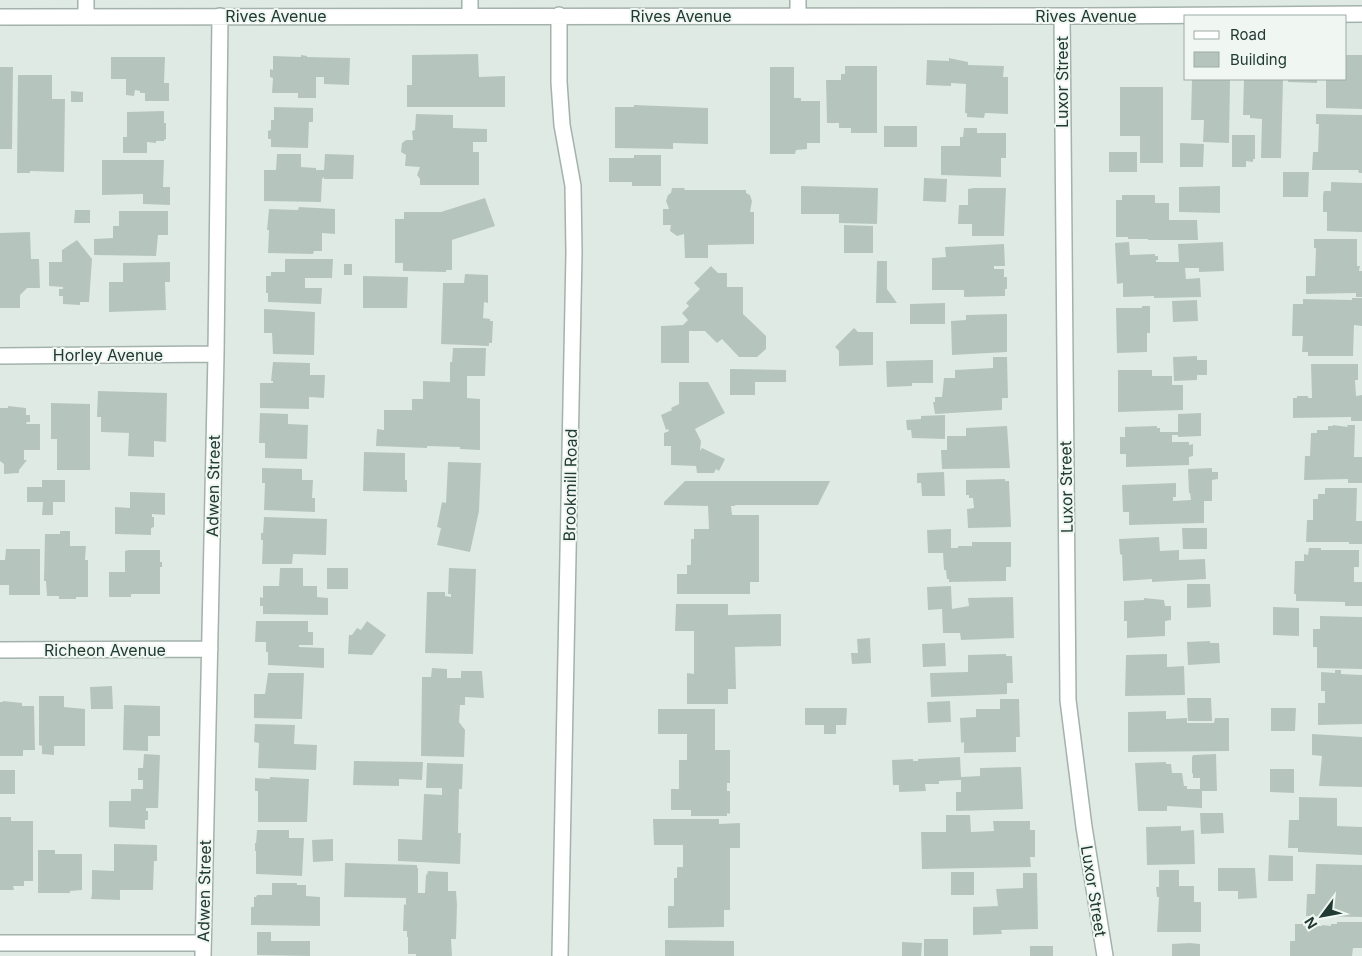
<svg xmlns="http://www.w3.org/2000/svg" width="1362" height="956" viewBox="0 0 1362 956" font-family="Inter,sans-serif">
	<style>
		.building { fill: #b5c5be }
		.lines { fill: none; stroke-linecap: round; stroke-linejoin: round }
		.minor-casing { stroke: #a3b2ac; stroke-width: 18 }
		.minor { stroke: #fff; stroke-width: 15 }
		.labels { text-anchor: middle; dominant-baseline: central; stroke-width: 4; stroke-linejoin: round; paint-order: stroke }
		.street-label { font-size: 16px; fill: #213a33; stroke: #f0f7f3 }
	</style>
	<rect width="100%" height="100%" fill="#e0eae5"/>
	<path class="building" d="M478,54l1,23 26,-1v31h-98v-22h5v-30z
		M301,55l6,1v1l43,1 -1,27 -25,-1v-7h-8v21h-18v-5h-26l1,-15 -3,-1v-8l3,1v-14l28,1z
		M1346,55h16v54l-36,-1v-29h20z
		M111,57h54l-1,26h5v18h-24v-8h-5v-2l-5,-1 -1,6 -8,-1v-16h-15z
		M949,58l19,4v3l36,1 -1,11h5v37l-23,-1 -1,5 -17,-1v-4h-2l1,-29 -15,-1v3l-25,-1 1,-25 22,1z
		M845,66h32v67h-26v-5h-12v-5h-12l-1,-43h15v-6h4z
		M0,67h13l-1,82h-12z
		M770,67h24v31h7v3h19v42h-13v6l-11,1 -1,4h-25z
		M18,75h34v24h13l-1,73 -34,-1v2h-13z
		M1192,79h38l-1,64 -26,-1 1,-22h-13z
		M1244,79h39l-2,79h-20l1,-39 -12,-1v-3h-7z
		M1288,79h29v4l-29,-1z
		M1120,87h43v76h-23v-27h-20z
		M71,91l12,1v10h-12z
		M634,105l74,3v36l-35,-1v6l-58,-1v-41h19z
		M274,107l39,1v14h-4l-1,26 -37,-1v-8h-3v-8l3,-1v-10h3z
		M164,111v12h2v16l-2,1v1h-8v2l-9,-1v11h-24v-16h4v-25z
		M416,114l37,1v13l34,1v13h-14v10h6v33h-59v-6l-3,-4 3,-8 -15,-1 1,-11 -5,-3 1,-9 4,-3h7l-1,-9 3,-1z
		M1316,114l46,1v58h-3l-1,-3h-46l1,-18h5l1,-28h-3z
		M884,126h33v21h-33z
		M964,128h13v5h29v25h-5v19l-60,-2v-29h19v-9h3z
		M1232,135h23v24h-2v3l-7,-1v6h-14z
		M1180,143l24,1 -1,23h-23z
		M1109,152h28v20h-28z
		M277,154h24v13l15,1v2h8l1,-16 29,1 -1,24h-29v-2l-2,2 -1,23 -57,-1v-31h12z
		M634,155h27v31h-29v-4h-23v-24h25z
		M102,160h62l-1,27h7v18l-27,-1v-10l-41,1z
		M1283,172h26l-1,25h-25z
		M924,178l23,1 -1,23 -23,-1z
		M1331,182l31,1v49l-35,-1v-19h-4v-17l1,-4h7z
		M801,186l77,2 -1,36 -38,-1v-9h-38z
		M1220,186v27l-41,-1v-25z
		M672,188h12l1,2h61v3l4,2 2,6 -2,11h4v32l-46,1v13h-23l-1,-24 -7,2 -7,-5 1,-6h-8v-16h6l-3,-8 2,-6 3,-2z
		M974,188h32l-2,48h-32v-12h-14l1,-19h9v-16z
		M1122,195h33v8h14v17h28l1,20h-50v-1h-20v-2h-12v-37h6z
		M485,198l10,28 -43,14v30h-6v2l-43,-1v-8h-8v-44h9v-7h37z
		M299,207l36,2v25l-13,-1v18h-8l-1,3 -45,-1 1,-23h-2l2,-21 29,1z
		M75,210h15v13h-16z
		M119,211h49v24h-10l-2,21 -62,-1v-16l19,-1v-12h6z
		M844,225l29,1v27h-29z
		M30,232l1,27h8l1,29h-13l-7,7v13h-20v-75z
		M1314,239h43v27h3l-1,5h3v26h-6v-4l-50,1v-18h9l1,-28h-2z
		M77,240l15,19 -3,43h-9v3l-17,-1v-8h-4v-7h4v-2l-14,-1v-24h13v-12z
		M1129,242l1,13 25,-1v2h3v4h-2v2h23l-1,-18 45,-2 1,29 -25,1v-4h-14l1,11 14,-1 1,19 -47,1v-2l-31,1v-14l-6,1 -2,-41z
		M1004,244l1,22h-11v3h10v8h3v12h-2v7l-41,1v-7h-32v-32l14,-1 -1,-10z
		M285,259h48l-1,19h-27v10h17l-1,16 -53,-2v-9h-2v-17h5v-4h14z
		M877,261h10v28l10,14h-21z
		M170,262v20h-5l1,28 -57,2v-30h14v-19z
		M344,264h8v11h-8z
		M711,266l7,7h9v14h16v27l23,22v13l-9,8h-18l-17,-18 -5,4 -12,-12h-16v32h-28v-37l22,-1 5,-5 -6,-7 7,-7 -3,-3 14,-14 -6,-6z
		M465,274l23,1v28l-4,-1 -1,16 7,1v2h3l-1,22h-3v3l-48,-2 2,-61h21z
		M363,276l45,1 -1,31h-44z
		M1352,298h10v28l-8,-1 -1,31h-45v-4h-6l1,-16h-11l1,-32h10v-5l49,1z
		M1197,300l1,21 -25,1 -1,-21z
		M945,303v21h-35v-20z
		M1142,306h8v27h-3v19l-30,1 -1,-45h26z
		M264,309l51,3 -1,43 -41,-1 -1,-21h-8z
		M1007,314v38l-55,3 -1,-34 15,-1v-5z
		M854,328l4,4h15v33l-34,1v-15l-4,-4z
		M453,348h33l-1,28h-18v22l13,1v51l-20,-1v-2l-33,-1v2l-51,-2 1,-17 7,1v-20h28v-11h11v-18l27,1v-20h2z
		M1197,356v4h10v15h-10v5l-23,1 -1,-24z
		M993,357h14l1,41h-6v12l-67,4 -2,-12h2v-5h7l2,-19h11v-8l38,-2z
		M933,360v23h-21v3l-25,1 -1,-26z
		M273,362l37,1v12h15l-1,23 -15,-1v12l-49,-1v-25h13v-2h-2z
		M1311,364h47v16h-3l1,16 6,-1v26h-11v-4l-58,1v-20h4v-2h11v2h4z
		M730,369l56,1v12h-31v13h-25z
		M1118,370h34v6h20v9h11v25l-65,2z
		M679,382h29l17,31 -30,16 6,12 -1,10 2,-3 23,11 -6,12 -3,-2 -2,4h-17l-1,-7 -25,-1v-19h-7v-13l5,-2 -1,-2 -2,1 -5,-15 11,-5 -1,-2 8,-4z
		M98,391l69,2 -1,49 -12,-1v16l-26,-1 1,-23 -28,-1v-15h-4z
		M51,403l39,1v66h-33v-31h-6z
		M8,406l18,2v7h4v7h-3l-1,2h14v26h-16v10h3l-8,10v3l-15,1v-10l-4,-3v-53h8z
		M260,413l28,1v10l20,1 -1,34 -42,-1v-15h-6z
		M1201,413v23l-23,1v-2h-6v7h17v3l4,-1v12l-4,1v8l-63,2v-13h-6v-17h5v-10l32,-1v2h3v4h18v-18z
		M945,415v24l-33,-1 -1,-8h-4l-1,-10 15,-1v-3z
		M1333,425l15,2 -1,-2h8l-1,32h8v26h-14v-4l-44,1 1,-24h5l1,-23h6v-3h11v-4h5z
		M1007,426l3,42 -68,1 -1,-19h6v-14h19v-8z
		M364,452l41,1v27h2v12l-44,-1z
		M448,462l33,1 -2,48 -9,41 -33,-7 4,-17 -4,-1 5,-25 4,1z
		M262,468l40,1v11h11l-1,18h3v14l-51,-2 1,-27h-3z
		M1212,468v4h6v7l-6,1v21h-8v22l-75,2v-13h-6l-1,-27 54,-2v14h-3v4l18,-1 -1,-7h-1l-1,-24z
		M944,472l1,24h-23l-1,-13h-4v-10z
		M1005,479v2h4l2,46 -43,1 -1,-19 7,-1 -1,-10h-4v-3h-3v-15z
		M42,480h23v22h-12v13h-11l1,-13h-16v-15h15z
		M685,481h145l-12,24h-83v1h-4l1,9h27v67h-9v12h-73v-20h10v-9h4v-26h3v-10h15l-1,-23 -44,-1v-3z
		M1325,488h32l-1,33h6v23h-13v-2h-43l1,-22h6v-21h5v-5h7z
		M130,492l35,1v22l-13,-1v3h2v10l-3,1v7l-36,-1v-27l15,1z
		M264,517l63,2 -1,36 -33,-1 -1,10h-30l1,-24h-2v-7h2z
		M1182,528h25v21h-24z
		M951,529v19h7v-2h14v-4h39v25h-5v14l-57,1v-3h-2l-1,-9h-2l-1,-17h-15l-1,-23z
		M60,531h10v15h16l-1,14h3v37h-12v2h-17v-3h-12l-1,-15h-2l1,-47h15z
		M1159,537l1,14 19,-1v10l26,-1 1,20 -54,3v-3l-29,2 -1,-26 -2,-1 -1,-15z
		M1309,548h12v2h38v17h-5v15h8v24h-17v-4l-49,-1v-7h-2l1,-33h9v-7l4,1z
		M6,549h34v46h-31v-10h-9v-25h5z
		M129,550h31v12h2v5h-2v27h-29v3h-22v-25h16v-21z
		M280,568h23v18h14v11l11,1v17l-65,-1v-8h-3v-9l3,1v-12h16z
		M327,568h21v21h-21z
		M449,568l27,1 -3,85 -48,-1 2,-61h18v4l6,1v-3h-3z
		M1187,584h23l1,23 -24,1z
		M951,586l1,23 17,-3 -1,-8 45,-1 1,41 -53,2 -1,-7h-17l-1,-24 -14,1 -1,-23z
		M1144,598l20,2 1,6h6v14l-6,1v15l-38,2v-17h-3v-20l20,-1z
		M676,604h52v11l53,-1v32l-46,1 1,42h-8v15h-41v-31l7,1v-43h-19z
		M1273,607l26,1v28l-26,-1z
		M1320,616l42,1v52l-45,-1v-21h-4v-18h7z
		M256,621h52v11h5v13h-14v2l25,1v20l-56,-3v-13h-2v-10h-11z
		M367,621l19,14 -14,20 -24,-1 1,-19h3l5,-7 4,2z
		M870,638l1,25 -19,1 -1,-11h7l-1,-14z
		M1210,641v2h9l1,20 -32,2 -1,-23z
		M945,643l1,23 -23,1 -1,-23z
		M1006,654v2h6l1,27h-6v11l-76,3 -1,-24 38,-1v-17z
		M1167,654v13l17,-1 1,29 -60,1 1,-41z
		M432,668l15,1v9h14v-7h21l2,27 -19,-1v8h-5l-1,17 6,8 -1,27 -43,-1 1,-79h9z
		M1335,670h6v4l21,1v49l-44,1v-22h7v-12h-4v-19l14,1z
		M268,673h36l-2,46 -48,-1v-24h11z
		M112,686l1,23h-22l-1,-22z
		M39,696h25v11l21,2v37h-31v9l-12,-1v-8l-3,-1z
		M1187,698h24l1,23h-24z
		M1000,699h19l1,38h-4v15l-52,1v-11l-3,1 -1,-25 16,-1v-8h24z
		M3,701l19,2v3h12l1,44h-12v6h-23v-54h3z
		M950,701l1,21 -23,1 -1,-21z
		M124,705l36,1v30h-12v15l-25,-1z
		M805,708h42l-1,17h-10v9h-12v-9h-19z
		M1271,708h25l-1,23h-24z
		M658,709h57v41h15v33h-3v8h3v23l-3,-1v3h-36v-6h-20v-21h8v-29h8v-26h-29z
		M1166,711v8l21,-1v5h27l1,-5h14v33l-101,1v-40z
		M255,724l40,1 -1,19 23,1 -1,25 -58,-2 1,-25 -5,-1z
		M1312,734l50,3v50l-43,-1 3,-30 -10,-1z
		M144,754l16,1 -2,53h-12v3h2v9h-3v9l-36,-2v-26h22v-12h12v-9h-5v-12h5z
		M1216,754l1,37h-15v17l-35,-2v5h-29l-3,-48 31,-1v2h5l1,9h10l2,13h3v3h13v-11h-7v-5l-1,1v-17l1,-2z
		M960,757l1,20 19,-1v-8l41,-1 2,42 -67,2v-19h5v-12l-22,1v3h-14l1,7 -27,1v-7h-6l-1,-25 21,-1v2h5v-2z
		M354,761l69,1 -1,18 -23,-1v7l-46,-1z
		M427,763l36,1 -1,25h-3l-1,44h3l-1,31 -62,-3v-22l24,1 2,-46 18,1v-7h-16z
		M1270,769h24v24l-24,-1z
		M0,770h15v24h-15z
		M270,777l39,2 -2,43h-49v-31h-3v-13l15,1z
		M1299,797l38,1v28l25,1v28l-64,-3v-4h-10l1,-28h10z
		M1200,813h23l1,20 -23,1z
		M946,815h24l1,17 23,-1 -1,-10h37v9h5v27h-5l1,10 -109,2 -1,-37h25z
		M0,817h11v4h22v60h-9v5h-11l1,4h-14z
		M653,819h66v5l21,-1v25h-10v62h-6v17l-56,1v-22h6v-28h3v-11h6v-22h-29z
		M1181,826v5l13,-1 1,34 -48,1 -1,-38z
		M257,830h32v8h15l-2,38 -46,-2v-23h-1v-8h1z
		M333,839v22l-20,1 -1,-22z
		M114,844l43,1v16h-3l-1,29h-33v10l-29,-1 1,-5v-24l22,1z
		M38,850h17v4h27v36l-12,1v2h-32z
		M1269,855l24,1v25h-25z
		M345,863l72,2v3h1v25h7l1,-19 1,1 1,-4 20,1v19h8l1,14 -1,34h-5l1,17h-36v-2h-8v-17h-1v-6h-4l1,-27 2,1v-7l-62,-1z
		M1316,864l46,1v52l-56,-1 1,-22h8z
		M1218,868h37l2,30 -19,1v-8h-20z
		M1159,870h20v16h15v16h7v30h-44l2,-35h-2l-1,-10h3z
		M951,872h23v23h-23z
		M1023,873h14l1,56 -37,1 1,4 -29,1v-28l25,-1 -2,-17 27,-1z
		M272,883h25v2h9v11l14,1v29l-69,-1v-18h3v-10h2l1,-2h15z
		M1337,922h25v26h-9l-1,8h-62v-15h5v-17h8v2h19v-1l9,1v-2h6z
		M257,932h14v9h39v15l-53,-1z
		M924,939h24v17h-24z
		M665,940l69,1v15h-69z
		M902,942l20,1 -1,13h-19z
		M1190,943l10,1v12h-28v-12z
		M1030,946h23v10h-23z"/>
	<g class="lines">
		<defs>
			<path id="minor" d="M86,0v16
				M470,0v16
				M798,0v16
				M559,15v67l3,43 11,61 1,67 -14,703
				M1062,16l6,684 16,127 21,129
				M0,17l1085,-1 277,-2
				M0,356l216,-2
				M0,650l210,-1
				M0,943h203
				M203,956l13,-602 4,-338"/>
		</defs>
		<use href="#minor" class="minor-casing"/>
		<use href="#minor" class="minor"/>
	</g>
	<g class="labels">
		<g class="street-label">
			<text x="276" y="16">Rives Avenue</text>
			<text x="681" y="16">Rives Avenue</text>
			<text x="1086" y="16">Rives Avenue</text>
			<text transform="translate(1062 82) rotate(-90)">Luxor Street</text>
			<text x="108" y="355">Horley Avenue</text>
			<text transform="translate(570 485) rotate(-89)">Brookmill Road</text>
			<text transform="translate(213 486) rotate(-89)">Adwen Street</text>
			<text transform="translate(1066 487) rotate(-91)">Luxor Street</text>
			<text x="105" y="650">Richeon Avenue</text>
			<text transform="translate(204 891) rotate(-89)">Adwen Street</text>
			<text transform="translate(1094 891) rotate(81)">Luxor Street</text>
		</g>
	</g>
	<rect x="1184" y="15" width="162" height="65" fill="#f0f7f3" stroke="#9daba6"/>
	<rect x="1194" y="31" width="25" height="8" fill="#ffffff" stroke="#9daba6"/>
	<text x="1230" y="40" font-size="15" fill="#213a33">Road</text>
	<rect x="1194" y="52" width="25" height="15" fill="#b5c5be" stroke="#9daba6"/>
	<text x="1230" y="65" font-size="15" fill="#213a33">Building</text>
	<g transform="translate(1322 916) rotate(238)" stroke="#f0f7f3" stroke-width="4" paint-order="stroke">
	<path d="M0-4L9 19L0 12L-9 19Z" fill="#213a33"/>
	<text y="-8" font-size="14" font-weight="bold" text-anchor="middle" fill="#213a33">N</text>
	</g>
</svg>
